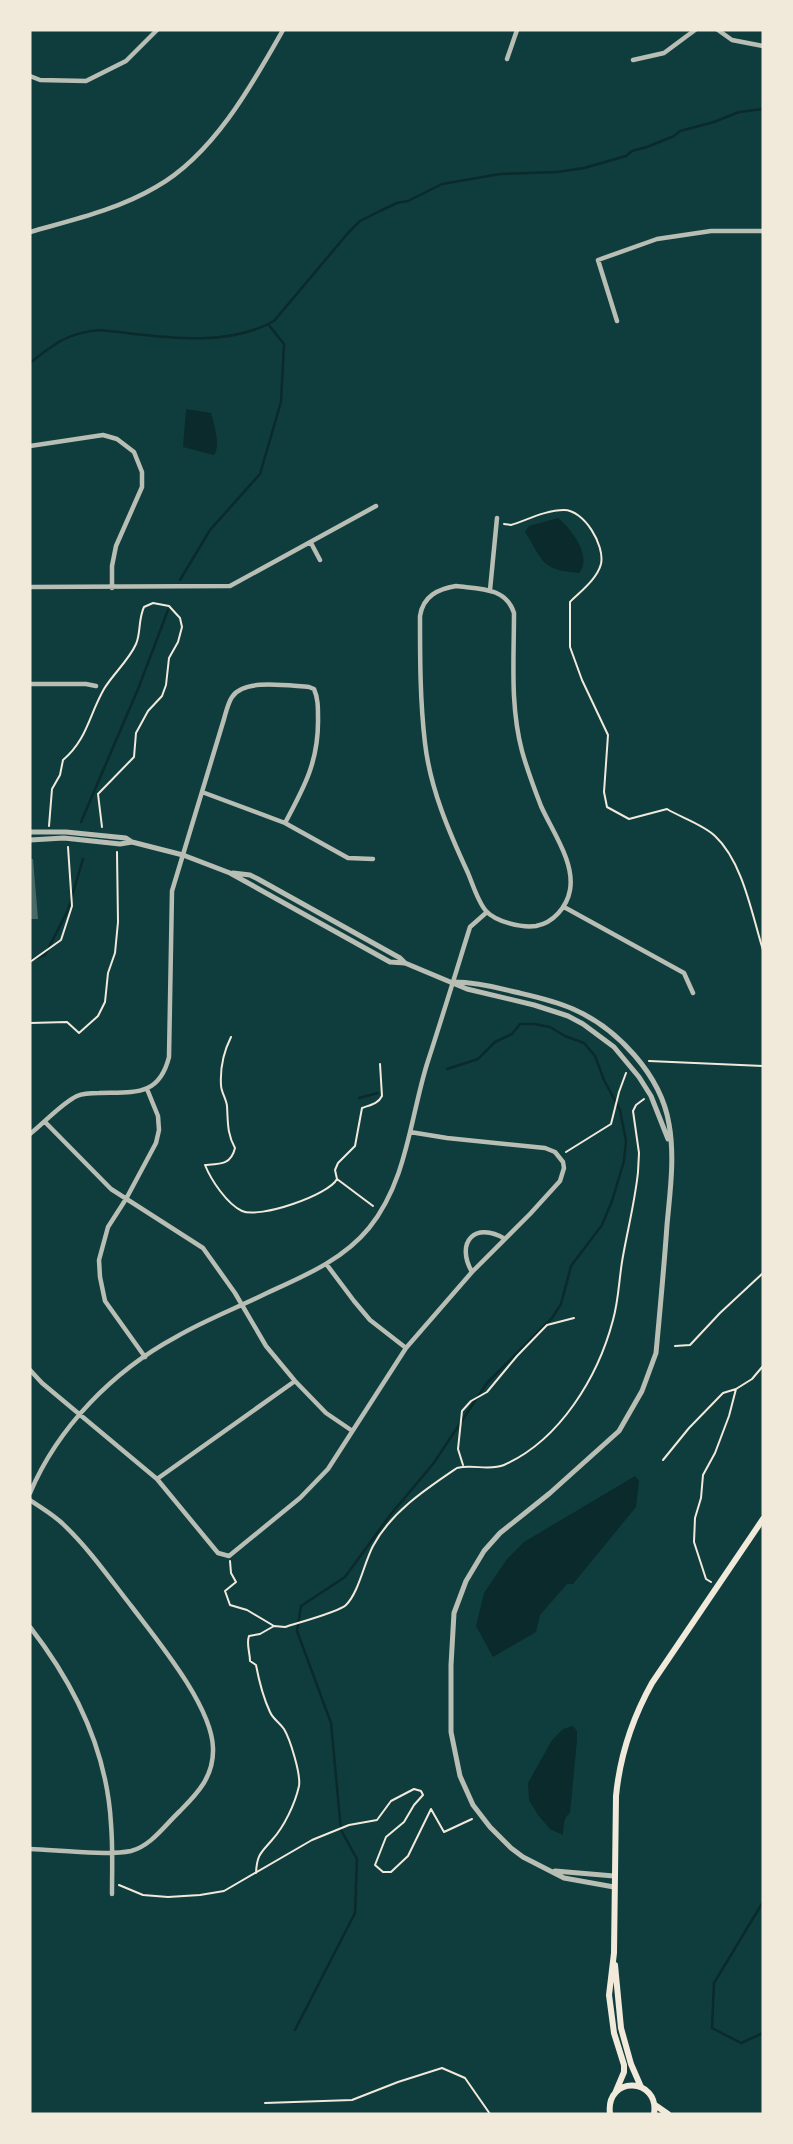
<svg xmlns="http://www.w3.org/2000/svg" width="793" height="2144" viewBox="0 0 793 2144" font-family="'Alegreya Sans',sans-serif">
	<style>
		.water { fill: #0a2a2b }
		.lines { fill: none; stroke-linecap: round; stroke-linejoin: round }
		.stream { stroke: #0a2a2b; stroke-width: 2.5 }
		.building { fill: #486865 }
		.path { stroke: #f1e9da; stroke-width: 2 }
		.minor { stroke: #b8beb3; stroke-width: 4.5 }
		.tertiary { stroke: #b8beb3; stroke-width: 5 }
		.secondary { stroke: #f1e9da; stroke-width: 6 }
	</style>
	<rect width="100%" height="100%" fill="#0f3d3e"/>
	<path class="water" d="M186,409l25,4c3,12 10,32 3,42l-31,-8z
		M558,518c13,10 35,39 21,55 -38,-3 -35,-11 -54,-41l4,-6z
		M635,1476l4,5 -3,26 -63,77h-6l-27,31 -4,17 -43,25 -17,-31 8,-33 23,-34 17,-17z
		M573,1726l4,5v9l-7,73c-7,4 -6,14 -7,22l-13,-6 -12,-14 -9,-15 -1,-17 24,-43 11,-11z"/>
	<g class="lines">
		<path class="stream" d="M30,363c24,-19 37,-30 69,-33 56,5 123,20 175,-9l74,-88 12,-12 20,-10 17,-8 11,-2 34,-17 58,-10 57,-2 27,-4 42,-12 6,-5 15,-4 27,-11 6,-5 34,-9 25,-10 24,-3
			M180,580l30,-50 50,-56 21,-72 3,-58 -16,-20
			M81,822l57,-133 30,-79
			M30,960l15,-5 23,-45 15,-51
			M359,1098l19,-5
			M763,1902l-49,81 -2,45 29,15 22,-10
			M295,2030l60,-117 2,-54 -16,-29 -10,-107 -34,-92 4,-25 44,-29 46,-63 42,-50 54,-81 65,-65 9,-14 10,-38 31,-41 10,-24 12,-40 2,-20 -6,-31 -16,-30 -9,-24 -11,-13 -19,-7 -15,-9 -16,-3h-14l-8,10 -17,8 -17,17 -31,10"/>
	</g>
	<path class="building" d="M30,859h3l5,60h-8z"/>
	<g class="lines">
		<path class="path" d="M504,524l7,1c16,-5 35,-15 53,-15 20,0 41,35 37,54 -4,15 -20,27 -31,38v45l12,33 26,55 -4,57 3,15 22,12 38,-10c13,8 37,16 48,27 28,26 37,79 48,114
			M49,826l3,-37 8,-14 3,-15c24,-20 26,-45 41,-71 9,-15 25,-29 32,-45 5,-11 2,-24 8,-37l9,-4 16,3 11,12 2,9 -4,15 -9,16 -3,27 -4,11 -14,15 -12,22 -2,24 -36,37 4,33
			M30,962l31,-22 11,-34 -4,-59
			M30,1023l37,-1 12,11 19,-17 7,-14 3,-29 7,-20 3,-31 -1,-70
			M231,1037c-7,14 -11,31 -10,48 0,7 5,13 6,21 1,16 0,28 8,42 -4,17 -15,16 -30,17 6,15 22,39 37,46 17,8 87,-16 95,-32
			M649,1061l114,5
			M566,1152l45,-28 8,-32 7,-19
			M373,1206l-36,-27 -2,-9 3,-7 17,-17 7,-38c8,-3 16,-4 20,-12l-2,-32
			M675,1346l15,-1 30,-32 43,-40
			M663,1460l26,-32 34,-35 13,-4 16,-10 11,-13
			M463,1465l-5,-16 4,-38 9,-10 16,-9 30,-36 30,-31 27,-7
			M230,1561l1,12 5,9 -11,9 5,14 17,5 27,16 11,1c12,-4 54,-15 61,-22 13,-13 18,-42 27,-59 18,-34 53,-57 84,-78 15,-4 33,3 47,-3 56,-25 94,-88 109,-145 6,-21 6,-43 10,-64 5,-28 12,-55 15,-84l1,-19 -6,-42 3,-6 8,-6
			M711,1582l-5,-3 -12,-37 1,-24 6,-20 2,-23 12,-22 14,-37 7,-27
			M256,1873c1,-19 5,-20 16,-33 12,-13 23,-36 27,-54 2,-12 -9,-47 -15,-57 -5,-7 -11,-10 -14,-17 -7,-15 -11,-31 -14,-47l-6,-4c0,-9 -4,-17 -1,-25l11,-2 14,-8
			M119,1885l24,10 25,2 32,-2 24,-4 88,-51 37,-15 28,-5 14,-19 23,-12 7,2 2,4 -9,10 -10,17 -18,15 -11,28 8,7h8l17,-16 23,-47 13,23 28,-13
			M265,2103l87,-3 46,-18 44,-14 23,10 25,36"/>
		<path class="minor" d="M718,30l14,10 31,6
			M507,59l10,-29
			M633,60l31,-7 31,-23
			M30,76l10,4 46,1 40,-20 31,-31
			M30,232c42,-12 87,-22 126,-45 57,-32 96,-102 127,-157
			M617,321l-19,-61 59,-21 54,-8h52
			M30,446l73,-11 14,4 17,13 8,20v15l-26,59 -4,20v22
			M311,543l9,17
			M456,586c23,3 50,1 58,27 0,46 -4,93 8,138 5,18 12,37 19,55 11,25 34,56 29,84 -3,17 -17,33 -34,36 -14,2 -40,-4 -50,-15 -8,-9 -13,-26 -18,-38 -19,-41 -38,-85 -43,-130 -5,-42 -5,-85 -5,-127 3,-20 18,-27 36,-30z
			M30,587l200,-1 146,-80
			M490,590l7,-72
			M30,684h56l10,2
			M202,792l83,31 63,35 25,1
			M564,907l120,66 9,20
			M45,1122l66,67 92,59 32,45 31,53 29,35 31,32 25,17
			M30,1134c14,-11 32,-31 47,-38 7,-3 15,-3 22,-3 35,-1 60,4 70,-36l3,-166 52,-172c2,-7 4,-16 8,-22 12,-19 57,-11 77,-10l5,2c4,9 4,18 4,28 1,43 -13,69 -33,106
			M327,1265l27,36 16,19 36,28
			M472,1272c-17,-30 3,-51 33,-33
			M145,1357l-40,-56 -5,-24 -1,-17 9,-33 18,-28 30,-56 3,-13 -1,-14 -11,-27
			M30,1370l12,13 115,96 61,74 11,3 71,-58 28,-29 78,-121 66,-76 58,-58 30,-33 4,-13 -1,-6 -8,-10 -10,-4 -98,-10 -37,-6
			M157,1479l138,-98
			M30,1493c28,-66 83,-122 146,-156 29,-17 61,-29 91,-44 37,-17 76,-33 102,-65 38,-47 41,-109 58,-164 15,-46 29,-92 43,-137l17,-15
			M30,1500c11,8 24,15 34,25 26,25 46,54 68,82 25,33 80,99 81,141 1,28 -15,45 -33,63 -15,14 -29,35 -49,40 -25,5 -74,-1 -101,-2
			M30,1627c45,58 77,123 81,197 2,23 1,47 1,70"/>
		<path class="tertiary" d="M30,832h36l60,6 6,4 51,13 47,18 160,89 15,1 62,26 67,16 34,11 15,8 31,23 25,30 12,19 17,43
			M30,840l34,-2 56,6 12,-2
			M233,873l17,2 8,4 142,79 5,5
			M453,982c20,0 39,4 58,9 21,5 42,9 62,18 44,19 88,66 96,115 6,33 1,68 -2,101 -3,43 -7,85 -11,128l-14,38 -23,40 -69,62 -50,40 -16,18 -18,30 -12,32 -3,52v67l9,44 13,29 17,22 21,21 12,9 41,21 50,9
			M555,1871l59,5"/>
		<path class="secondary" d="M615,1965l6,63 10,36 10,23
			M616,2091l8,-19v-7l-10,-32 -5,-38 5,-42 2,-157c4,-41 16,-77 36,-113l111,-164
			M655,2105l13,9
			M610,2114c-5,-39 50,-37 44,0"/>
	</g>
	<rect width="793" height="2144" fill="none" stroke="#f1e9da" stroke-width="63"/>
</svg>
